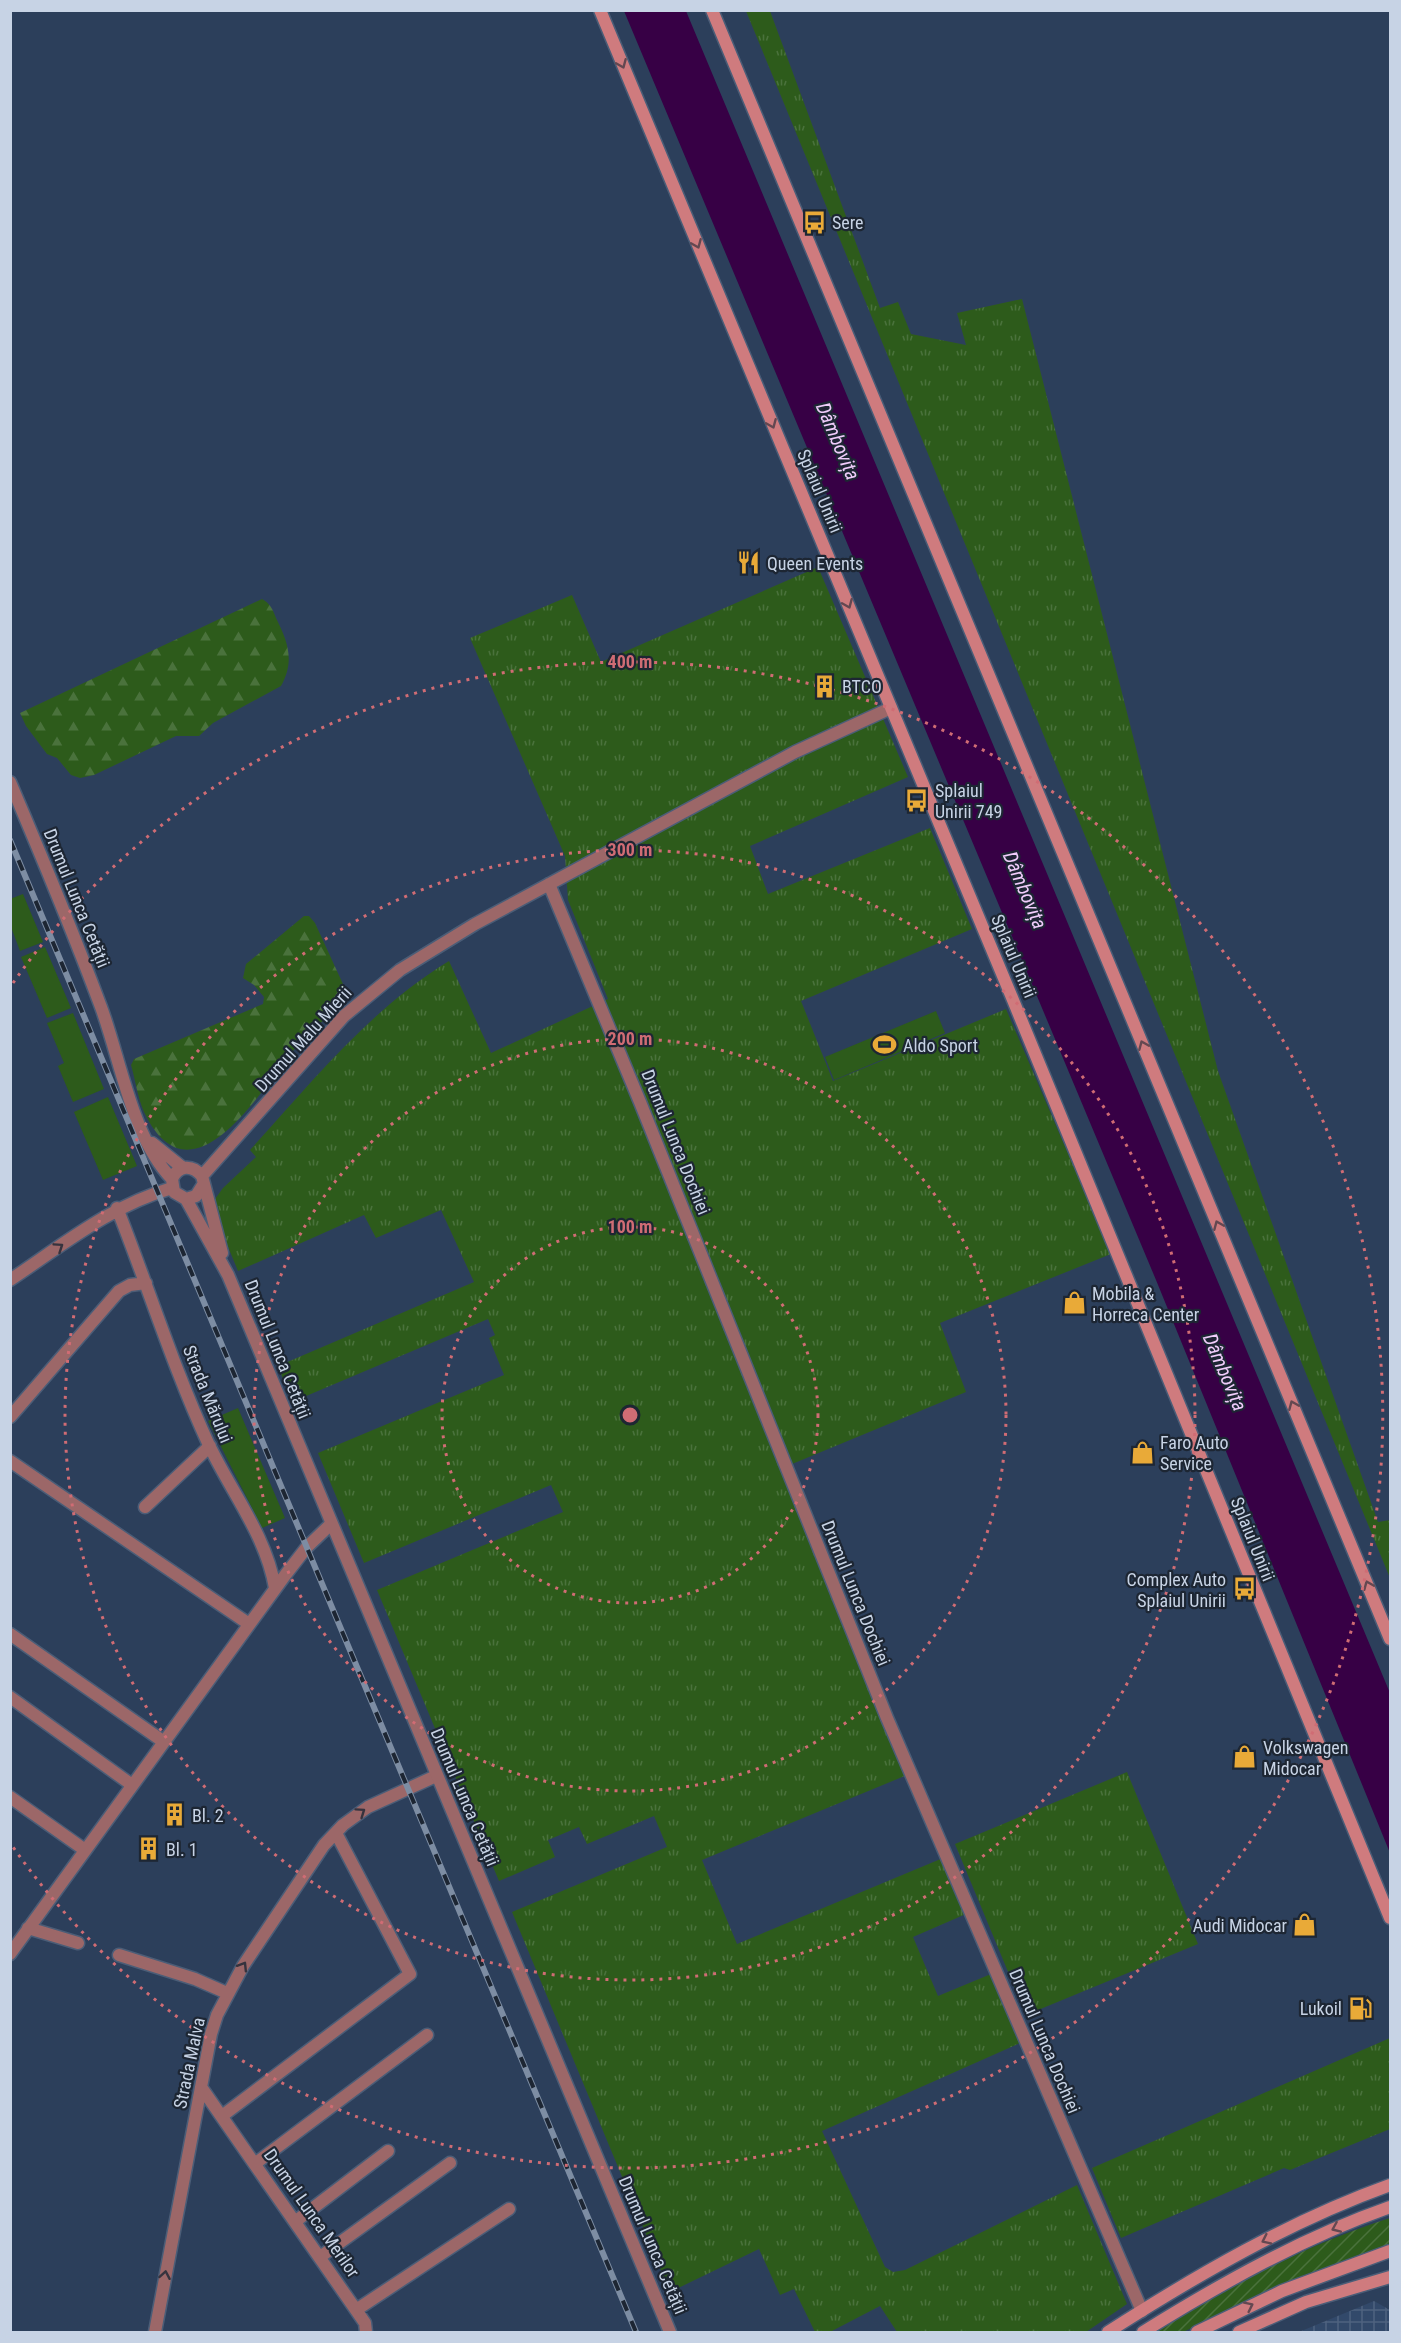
<svg xmlns="http://www.w3.org/2000/svg" width="1401" height="2343" viewBox="0 0 1401 2343" font-family="'Roboto Condensed',sans-serif">
	<style>
		.industrial { fill: url(#industrial-grid) }
		.grass { fill: url(#grass-tufts) }
		.forest { fill: url(#forest-firs) }
		.park { fill: #2d5b1b }
		.garden { fill: url(#garden-furrows) }
		.water { fill: #370045 }
		.lines { fill: none; stroke-linecap: round; stroke-linejoin: round }
		.minor-casing { stroke: #4b5d77; stroke-width: 15 }
		.tertiary-casing { stroke: #4b5d77; stroke-width: 15 }
		.secondary-casing { stroke: #4b5d77; stroke-width: 15 }
		.minor { stroke: #9c6768; stroke-width: 12 }
		.tertiary { stroke: #9c6768; stroke-width: 12 }
		.secondary { stroke: #cf7b7e; stroke-width: 12 }
		.rail-casing { stroke: #7d8da3; stroke-width: 6 }
		.rail { stroke: #1d2633; stroke-width: 4; stroke-dasharray: 11; stroke-linecap: butt }
		.oneway { stroke: #644851 }
		.oneway2 { stroke: #36333e }
		.ring { fill: none; stroke: #d06c74; stroke-width: 3; stroke-dasharray: 3 6 }
		.labels { text-anchor: middle; dominant-baseline: central; stroke-width: 4.5; stroke-linejoin: round; paint-order: stroke }
		.poi-label { font-size: 18px; fill: #c7d3e5; stroke: #1d2633; text-anchor: start }
		.street-label { font-size: 18px; fill: #c7d3e5; stroke: #1d2633 }
		.water-label { font-size: 20px; font-style: italic; fill: #f0ccfb; stroke: #1d2633 }
		.centre { fill: #d06c74; stroke: #1d2633; stroke-width: 3 }
		.ring-label { font-size: 18px; text-anchor: middle; font-weight: bold; fill: #d06c74; stroke: #1d2633; stroke-width: 4.5; stroke-linejoin: round; paint-order: stroke }
	</style>
	<defs>
		<pattern id="industrial-grid" width="8" height="8" patternUnits="userSpaceOnUse" patternTransform="scale(1.5)"><rect width="8" height="8" fill="#32496a"/><path d="M0 4h8M4 0v8" fill="none" stroke="#4e627f"/></pattern>
		<pattern id="grass-tufts" width="24" height="20" patternUnits="userSpaceOnUse" patternTransform="scale(1.5)"><rect width="24" height="20" fill="#2d5b1b"/><path d="M3 7l-1-3M5 7V3M7 7l1-3M15 17l-1-3M17 17v-4M19 17l1-3" fill="none" stroke="#4a723c"/></pattern>
		<pattern id="forest-firs" width="22" height="20" patternUnits="userSpaceOnUse" patternTransform="scale(1.5)"><rect width="22" height="20" fill="#2d5b1b"/><path d="M5 1l3.5 6h-7zM16 11l3.5 6h-7z" fill="#4a723c"/></pattern>
		<pattern id="garden-furrows" width="10" height="10" patternUnits="userSpaceOnUse" patternTransform="scale(1.5)"><rect width="10" height="10" fill="#2d5b1b"/><path d="M-1 1l2-2M0 10L10 0M9 11l2-2" fill="none" stroke="#4a723c"/></pattern>
	</defs>
	<rect width="100%" height="100%" fill="#2c3f5b"/>
	<path class="industrial" d="M1374,2301l16,9v22h-91z"/>
	<path class="grass" d="M746,11h24l110,297 18,-6 13,32 55,11 -9,-32 65,-14 196,772 160,451 12,-2v58z
		M818,567l90,210 -158,69 18,48 162,-66 42,101 -171,72 32,80 173,-72 105,245 -171,69 26,69 -186,77 61,154 66,152 -205,85 35,84 206,-86 23,56 -53,23 25,59 53,-22 29,69 -198,88 63,136 8,5 12,-2 172,-85 50,119 -41,28h-189l-17,-26 -50,26h-15l-21,-43 -14,6 -21,-46 -89,43 -158,-380 155,-65 -13,-31 -67,28 -8,-17 -31,13 7,17 -56,24 -122,-291 186,-78 -12,-27 -187,78 -46,-110 186,-78 -15,-37 6,-3 -7,-16 -196,83 -14,-36 196,-84 -33,-72 -65,28 -12,-23 -126,56 -14,-34 -9,-38 8,-11 33,-31 -6,-7c62,-68 120,-141 199,-189l42,92 117,-54 -40,-99 -3,-44 -95,-218 102,-43 29,67z
		M1127,1772l71,172 -172,71 -71,-171z
		M1390,2038v91l-100,41 -6,-2 -163,70 -29,-70z"/>
	<path class="forest" d="M262,599c8,4 11,11 14,19 12,24 19,43 5,68l-68,37 -14,13h-23l-82,39 -14,3 -9,-3 -14,-17 -10,-4 -21,-28 -6,-13z
		M304,916h5l6,7 33,72c-16,21 -39,35 -55,56 -31,38 -99,154 -146,67 -9,-16 -11,-36 -16,-53l3,-6 129,-55 1,-7 -10,-12 -11,-7 3,-14z"/>
	<path class="park" d="M23,894l20,48 -23,9 -9,-24 -1,-28z
		M45,947l26,61 -24,10 -26,-61z
		M936,1011l9,22 -111,47 -9,-23z
		M73,1013l31,76 -31,13 -15,-36 6,-3 -17,-40z
		M108,1097l29,69 -34,14 -29,-68z
		M238,1408l47,110 -23,10 -54,-107z"/>
	<path class="garden" d="M1390,2218v28l-96,34 -111,52h-27c74,-46 151,-88 234,-114z"/>
	<path class="water" d="M624,11h62l704,1682v160l-234,-573z"/>
	<g class="lines">
		<defs>
			<path id="minor" d="M117,1208c31,78 56,159 91,235 23,49 58,92 67,145
				M10,1280c54,-36 100,-74 162,-92
				M10,1417l109,-126 11,-6 16,-2
				M10,1461l239,163
				M145,1507l65,-61
				M10,1634l154,108
				M10,1697l122,88
				M10,1797l75,53
				M28,1928l50,15
				M10,1954l276,-380 21,-27 24,-23
				M119,1955l76,24 32,14
				M201,2087l155,223 9,13 1,9
				M222,2116l188,-142 -74,-141
				M256,2163l171,-128
				M296,2221l92,-70
				M320,2257l130,-94
				M356,2310l153,-101
				M155,2332l56,-298 6,-19 26,-49 81,-121 19,-20 25,-18 68,-31"/>
			<path id="tertiary" d="M10,782c32,75 63,150 91,225 20,54 31,131 71,172
				M549,884l91,218 247,616 255,593
				M152,1143l31,25
				M202,1176l142,-160 56,-46 75,-46 320,-172 96,-44
				M203,1185l-7,11 -10,3 -12,-7 -2,-13c6,-14 20,-15 30,-3l20,77
				M186,1199l42,76 442,1057"/>
			<path id="secondary" d="M600,10l413,990 377,918
				M712,10l678,1629
				M1108,2332c89,-57 182,-111 282,-147
				M1143,2332c79,-49 159,-94 247,-125
				M1197,2332l85,-41 108,-40
				M1239,2332l67,-30 84,-25"/>
		</defs>
		<use href="#minor" class="minor-casing"/>
		<use href="#tertiary" class="tertiary-casing"/>
		<use href="#secondary" class="secondary-casing"/>
		<use href="#minor" class="minor"/>
		<use href="#tertiary" class="tertiary"/>
		<use href="#secondary" class="secondary"/>
		<defs>
			<path id="rail" d="M10,840l626,1492"/>
		</defs>
		<use href="#rail" class="rail-casing"/>
		<use href="#rail" class="rail"/>
	</g>
	<defs><path id="oneway-chevron" d="M-2-3.5L2.5 0L-2 3.5" fill="none" stroke-width="1.6" stroke-linecap="round" stroke-linejoin="round" transform="scale(1.5)"/></defs>
	<g class="oneway">
		<use href="#oneway-chevron" transform="translate(622 64) rotate(67)"/>
		<use href="#oneway-chevron" transform="translate(697 244) rotate(67)"/>
		<use href="#oneway-chevron" transform="translate(772 424) rotate(67)"/>
		<use href="#oneway-chevron" transform="translate(848 604) rotate(67)"/>
		<use href="#oneway-chevron" transform="translate(1143 1045) rotate(-113)"/>
		<use href="#oneway-chevron" transform="translate(1218 1225) rotate(-113)"/>
		<use href="#oneway-chevron" transform="translate(1293 1405) rotate(-113)"/>
		<use href="#oneway-chevron" transform="translate(1368 1585) rotate(-113)"/>
		<use href="#oneway-chevron" transform="translate(1336 2228) rotate(157)"/>
		<use href="#oneway-chevron" transform="translate(1266 2240) rotate(154)"/>
		<use href="#oneway-chevron" transform="translate(1249 2306) rotate(-26)"/>
	</g>
	<g class="oneway2">
		<use href="#oneway-chevron" transform="translate(59 1247) rotate(-34)"/>
		<use href="#oneway-chevron" transform="translate(361 1812) rotate(-35)"/>
		<use href="#oneway-chevron" transform="translate(243 1966) rotate(-58)"/>
		<use href="#oneway-chevron" transform="translate(165 2275) rotate(-80)"/>
	</g>
	<g class="ring">
		<circle cx="630" cy="1415" r="188"/>
		<circle cx="630" cy="1415" r="376"/>
		<circle cx="630" cy="1415" r="565"/>
		<path d="M13 983A753 753 0 1 1 13 1847"/>
	</g>
	<defs>
		<symbol id="bus-bare" viewBox="-9 -9 18 18"><path d="M-5-6H5V4H4V6H2V4H-2V6H-4V4H-5ZM-3.5-4V0h7V-4ZM-3.5 1.2v1.5H-2V1.2ZM2 1.2v1.5H3.5V1.2Z" fill="#e9aa38" stroke="#1d2633" stroke-width="2.5" paint-order="stroke"/></symbol>
		<symbol id="restaurant-bare" viewBox="-9 -9 18 18"><path d="M-5-6h1v4h1v-4h1v4h1v-4h1v5L-1.5 .5V6h-2V.5L-5-1ZM5-6V6H3V1.5H1.5Q1.5-4 5-6Z" fill="#e9aa38" stroke="#1d2633" stroke-width="2.5" paint-order="stroke"/></symbol>
		<symbol id="building-bare" viewBox="-9 -9 18 18"><path d="M-4-6H4V6H1V3H-1V6H-4ZM-2.5-4.3h1.7v1.8h-1.7ZM.8-4.3h1.7v1.8H.8ZM-2.5-1h1.7V.8h-1.7ZM.8-1h1.7V.8H.8Z" fill="#e9aa38" stroke="#1d2633" stroke-width="2.5" paint-order="stroke"/></symbol>
		<symbol id="stadium-bare" viewBox="-9 -9 18 18"><path d="M0-5a6.5 5 0 1 0 0 10a6.5 5 0 1 0 0-10ZM-3.5-1.8h7v3.6h-7Z" fill="#e9aa38" stroke="#1d2633" stroke-width="2.5" paint-order="stroke"/></symbol>
		<symbol id="shop-bare" viewBox="-9 -9 18 18"><path d="M-5-2.5h2.3a2.7 3.5 0 0 1 5.4 0H5L5.5 6h-11ZM-1.5-2.5h3a1.5 2.3 0 0 0-3 0Z" fill="#e9aa38" stroke="#1d2633" stroke-width="2.5" paint-order="stroke"/></symbol>
		<symbol id="fuel-bare" viewBox="-9 -9 18 18"><path d="M-5.5-6h7V0h2V4h1.3V-2.5L3-4.5l.8-.8L6-3V5H2.5V1h-1V6h-7ZM-4.2-4.7v3.2H.2V-4.7Z" fill="#e9aa38" stroke="#1d2633" stroke-width="2.5" paint-order="stroke"/></symbol>
	</defs>
	<g fill-rule="evenodd">
		<use href="#bus-bare" x="798" y="206" width="33" height="33"/>
		<use href="#restaurant-bare" x="732" y="546" width="33" height="33"/>
		<use href="#building-bare" x="808" y="670" width="33" height="33"/>
		<use href="#bus-bare" x="900" y="784" width="33" height="33"/>
		<use href="#stadium-bare" x="868" y="1028" width="33" height="33"/>
		<use href="#shop-bare" x="1058" y="1286" width="33" height="33"/>
		<use href="#shop-bare" x="1126" y="1436" width="33" height="33"/>
		<use href="#bus-bare" x="1228" y="1572" width="33" height="33"/>
		<use href="#shop-bare" x="1228" y="1740" width="33" height="33"/>
		<use href="#building-bare" x="158" y="1798" width="33" height="33"/>
		<use href="#building-bare" x="132" y="1832" width="33" height="33"/>
		<use href="#shop-bare" x="1288" y="1908" width="33" height="33"/>
		<use href="#fuel-bare" x="1344" y="1992" width="33" height="33"/>
	</g>
	<g class="labels">
		<g class="poi-label">
			<text x="832" y="222">Sere</text>
			<text x="767" y="563">Queen Events</text>
			<text x="842" y="686">BTCO</text>
			<text x="935" y="790">Splaiul<tspan x="935" dy="21">Unirii 749</tspan></text>
			<text x="903" y="1045">Aldo Sport</text>
			<text x="1092" y="1293">Mobila &amp;<tspan x="1092" dy="21">Horreca Center</tspan></text>
			<text x="1160" y="1442">Faro Auto<tspan x="1160" dy="21">Service</tspan></text>
			<text x="1226" y="1579" text-anchor="end">Complex Auto<tspan x="1226" dy="21">Splaiul Unirii</tspan></text>
			<text x="1263" y="1747">Volkswagen<tspan x="1263" dy="21">Midocar</tspan></text>
			<text x="192" y="1815">Bl. 2</text>
			<text x="166" y="1849">Bl. 1</text>
			<text x="1287" y="1925" text-anchor="end">Audi Midocar</text>
			<text x="1342" y="2008" text-anchor="end">Lukoil</text>
		</g>
		<g class="street-label">
			<text transform="translate(820 491) rotate(67)">Splaiul Unirii</text>
			<text transform="translate(77 898) rotate(68)">Drumul Lunca Cetății</text>
			<text transform="translate(1014 956) rotate(67)">Splaiul Unirii</text>
			<text transform="translate(303 1039) rotate(-48)">Drumul Malu Mierii</text>
			<text transform="translate(676 1142) rotate(68)">Drumul Lunca Dochiei</text>
			<text transform="translate(278 1349) rotate(68)">Drumul Lunca Cetății</text>
			<text transform="translate(208 1394) rotate(68)">Strada Mărului</text>
			<text transform="translate(1253 1539) rotate(68)">Splaiul Unirii</text>
			<text transform="translate(856 1593) rotate(68)">Drumul Lunca Dochiei</text>
			<text transform="translate(465 1797) rotate(67)">Drumul Lunca Cetății</text>
			<text transform="translate(1045 2041) rotate(67)">Drumul Lunca Dochiei</text>
			<text transform="translate(189 2063) rotate(-78)">Strada Malva</text>
			<text transform="translate(312 2213) rotate(55)">Drumul Lunca Merilor</text>
			<text transform="translate(653 2245) rotate(67)">Drumul Lunca Cetății</text>
		</g>
		<g class="water-label">
			<text transform="translate(838 441) rotate(67)">Dâmbovița</text>
			<text transform="translate(1025 890) rotate(67)">Dâmbovița</text>
			<text transform="translate(1225 1372) rotate(67)">Dâmbovița</text>
		</g>
	</g>
	<circle cx="630" cy="1415" r="9" class="centre"/>
	<g class="ring-label">
		<text x="630" y="668">400 m</text>
		<text x="630" y="856">300 m</text>
		<text x="630" y="1045">200 m</text>
		<text x="630" y="1233">100 m</text>
	</g>
	<rect width="1401" height="2343" fill="none" stroke="#c7d3e5" stroke-width="24"/>
</svg>
